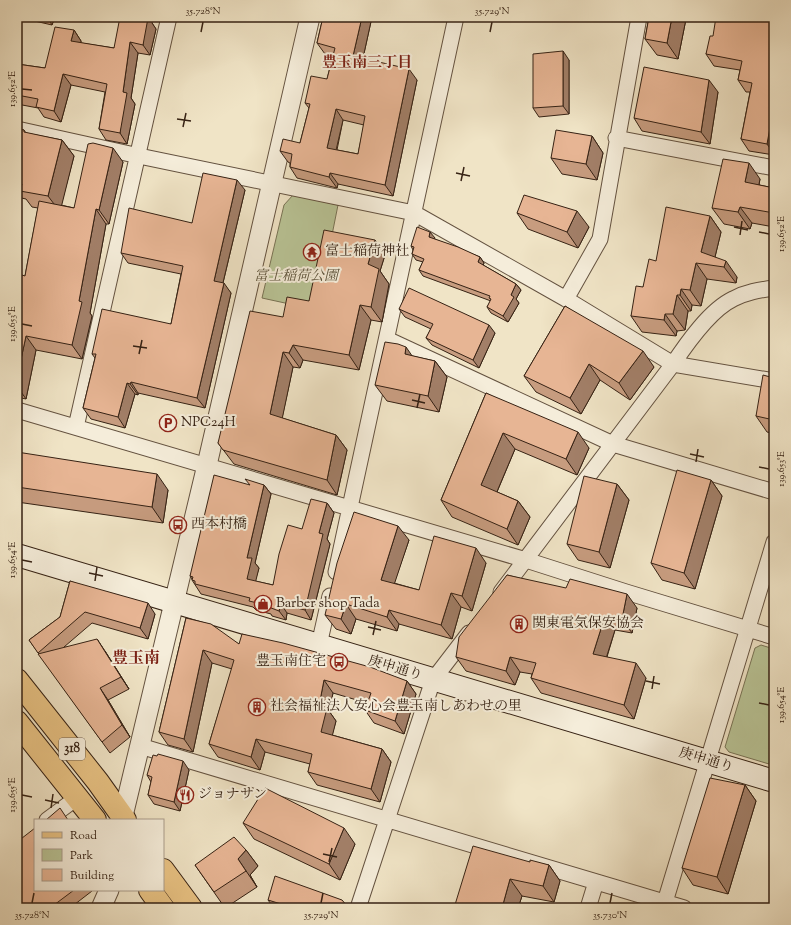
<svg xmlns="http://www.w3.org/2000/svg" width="791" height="925" viewBox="0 0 791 925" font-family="'Sorts Mill Goudy','Noto Serif JP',serif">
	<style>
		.green { fill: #b9c496; stroke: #787355 }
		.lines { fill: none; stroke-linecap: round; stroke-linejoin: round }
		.minor-casing { stroke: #645240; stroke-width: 17 }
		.tertiary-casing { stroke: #645240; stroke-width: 21 }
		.secondary-casing { stroke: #362214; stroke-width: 24 }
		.primary-casing { stroke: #362214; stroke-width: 24 }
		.minor { stroke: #f5edda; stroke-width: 15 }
		.tertiary { stroke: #f5edda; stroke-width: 19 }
		.secondary { stroke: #f5edda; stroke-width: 22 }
		.primary { stroke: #e8c283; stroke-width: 22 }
		.wall { fill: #c79c7f; stroke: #362214; fill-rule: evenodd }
		.shaded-wall { fill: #a27f68; stroke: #362214 }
		.building { fill: #e7b594; stroke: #362214; fill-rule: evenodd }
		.ticks { fill: none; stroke: #362214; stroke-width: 1.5 }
		.labels { text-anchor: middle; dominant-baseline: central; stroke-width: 4; stroke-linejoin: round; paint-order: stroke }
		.shield { fill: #f5edda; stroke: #6f5f4f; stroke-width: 1 }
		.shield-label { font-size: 13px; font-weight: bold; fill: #362214 }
		.poi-label { font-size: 14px; fill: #362214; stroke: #f5edda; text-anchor: start }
		.park-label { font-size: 14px; font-style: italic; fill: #5d533b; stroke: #f5edda }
		.street-label { font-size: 14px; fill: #362214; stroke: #f5edda }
		.neighbourhood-label { font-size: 15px; font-weight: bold; fill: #7a1f14; stroke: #f5edda }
		.quarter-label { font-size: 16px; font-weight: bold; fill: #7a1f14; stroke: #f5edda }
		.neatline { fill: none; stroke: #362214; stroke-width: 1.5 }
		.ticks-label { font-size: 10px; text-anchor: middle; fill: #362214 }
	</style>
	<rect width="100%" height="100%" fill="#f0e4c6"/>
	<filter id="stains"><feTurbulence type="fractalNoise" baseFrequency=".005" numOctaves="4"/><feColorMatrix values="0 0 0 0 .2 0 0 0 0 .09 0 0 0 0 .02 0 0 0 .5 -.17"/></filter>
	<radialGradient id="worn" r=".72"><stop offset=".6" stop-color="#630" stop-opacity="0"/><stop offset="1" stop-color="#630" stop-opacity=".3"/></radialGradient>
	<path class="green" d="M293,195l45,10 -21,105 -55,-12 22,-93z
		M761,645l13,4v94l-5,21 -40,-12 -4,-5 30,-99z"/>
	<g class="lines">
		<defs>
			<path id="minor" d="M17,129l122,27 275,57 152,86 107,65 101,17
				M616,138l158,30
				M566,299l34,-60 39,-222
				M389,340l224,104 161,48
				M17,410l509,150 100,32 148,45
				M76,427l93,-410
				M336,572l120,-555
				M501,592l172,-228c14,-21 37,-54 60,-65 13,-7 26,-9 41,-11
				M319,645l11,-49
				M140,746l544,162
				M47,820l31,-23
				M665,902l109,-360
				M358,908l75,-228 36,-47
				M588,908l8,-26"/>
			<path id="tertiary" d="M122,820l85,-355 103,-448
				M101,908l8,-18"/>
			<path id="secondary" d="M17,555l757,226"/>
			<path id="primary" d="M17,680l81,102 27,38
				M17,722l78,98
				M163,870l28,38
				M150,890l13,18"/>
		</defs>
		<use href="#minor" class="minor-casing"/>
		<use href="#tertiary" class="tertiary-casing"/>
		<use href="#secondary" class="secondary-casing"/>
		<use href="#primary" class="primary-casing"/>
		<use href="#minor" class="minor"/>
		<use href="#tertiary" class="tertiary"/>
		<use href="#secondary" class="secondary"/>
		<use href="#primary" class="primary"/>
	</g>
	<path class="wall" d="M24,17h31l-3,8 -26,-6z
		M323,17h49l-9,41 54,22 -24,116 -55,-12 -1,4 -40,-10 -7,-11v-4l-2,-1 -8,-11 20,-8 9,-35 -4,-5 22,-24 6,-23 -8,-2 -8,-11zM343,120l21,5 -6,29 -21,-4z
		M649,17h35l2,2 -8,40 -21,-4 -12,-16z
		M774,17v138l-25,-4 -8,-12 9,-47h-4l-8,-12 2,-10 -26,-4 -8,-12 7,-18z
		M152,23l4,6 -6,26 -12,-2 -7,45 4,6 -8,40 -21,-4 -7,-11 6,-37 -34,-7 -10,37 -17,-5 -6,-9 -21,-4v-40l28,4 29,-38 7,11v2l33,5z
		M569,60v54l-30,3 -6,-9z
		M718,92l-8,52 -68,-13 -8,-13z
		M17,129l7,1 2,3 36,7 12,16 -13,49 13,3 49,-46 -14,62h-3l-16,89 2,3 -10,43 -46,-9 -10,49 -9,-2v-102l8,-19 13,-68 -6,-1 -6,-8 -9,-2z
		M592,136l11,17 -6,27 -35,-6 -11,-16z
		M760,179l-1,6 15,3v39l-22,-4 -2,6 -26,-5 -12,-16z
		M245,190l-22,93 8,10 -26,115 -67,-15v2l-3,-1 -10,34 -34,-9 -8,-11 12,-50 -3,-4 79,-30 10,-50 -53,-11 -7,-10 71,-30z
		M517,213l72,14 -11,21 -50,-19z
		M710,216l11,16 -6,25 22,20 -1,6 -29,-4 -6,27 -9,-1 -1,6h-3l-3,19 -8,1 -1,5 -34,-4 -11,-16 12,-29 13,-26z
		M435,238l-1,1 46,18 4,6 -1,2 33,19 5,6 -5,9 3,4 -11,19 -17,-9 -4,-6 4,-6 -68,-25 -4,-6 4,-8 -7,-2 -4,-6 1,-4 -2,-4z
		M385,255l-5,16 9,13 -7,38 -11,-2 -12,50 -56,-10 -3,8 -7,-1 -11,51 54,17 11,15 -10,45 -103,-31 -16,-21 65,-126 26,-16z
		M565,306l89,61 -24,33 -30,-20 -19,34 -45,-22 -12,-16z
		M399,309l96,24 -16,35 -47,-23 -6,-7 5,-9 -26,-12z
		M412,356l23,5 12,16 -8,35 -52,-11 -12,-16z
		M774,378v56l-7,-2 -11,-16z
		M486,393l103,55 -12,27 -62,-26 -18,43 21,9 12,16 -12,28 -66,-28 -11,-17z
		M17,452l151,38 -5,33 -146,-21z
		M711,480l11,16 -27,93 -33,-9 -11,-17z
		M617,484l12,16 -19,68 -32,-8 -11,-16z
		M249,485h15l7,9 -16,69 4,5 -4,13 18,4 29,-56 25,-26 7,10 -7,26 3,5 -19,76 -24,-7 -1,7 -14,-4 -1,-2 -15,-4 -3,-3 -52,-13 -9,-14v-1l-2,-3z
		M409,540l-15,43 25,7 67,-27 -14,48 -11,-4 -9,32 -53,-15 -2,7 -41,-12 -5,15 -15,-5 -11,-14z
		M507,575l130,33 -5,25 -17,-3 -8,27 39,21 -12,41 -93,-26 -10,-15 1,-4 -12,-2 -5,13 -49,-14 -10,-14z
		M70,581l85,33 -7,25 -56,-16 -28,24 41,4 24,38 -21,11 22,37 -20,16 -81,-113 31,-23z
		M186,618l53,26 168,37 9,13 -12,40 -30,-11 -9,-13 2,-7 -34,-10 -4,18 7,10 -4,14 50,14 9,13 -11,40 -63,-17 -9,-13 2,-8 -45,-12 -5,18 -42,-13 -9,-13 23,-75 -20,-6 -19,89 -25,-7 -9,-13z
		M17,751l2,4 -2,1z
		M189,770l-9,41 -26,-7 -6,-9 3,-13 -4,-7z
		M745,785l11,16 -28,93 -35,-9 -11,-17z
		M243,823l112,21 -15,36 -86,-41z
		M246,850l12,16 -8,9 7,12 -32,21 -30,-43z
		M530,862l19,3 11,16 -6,21 -32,-6 -4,12h-64z
		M774,880v21l-4,-6z
		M35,890h57v1l-22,17h-53z
		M268,900l80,7 19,1h-93z"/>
	<path class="shaded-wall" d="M47,17h8l-3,8z
		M143,17h10l-1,6 4,6 -6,26 -7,-10z
		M362,17h10l-11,50 -8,-11z
		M672,17h12l2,2 -8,40 -11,-16z
		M774,25v21l-3,-4z
		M74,30l7,11 -2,11 -8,-11z
		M130,42l8,11 -7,45 4,6 -8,40 -7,-11 3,-41z
		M563,51l6,9v54l-6,-8z
		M409,69l8,11 -24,116 -8,-11z
		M63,74l8,11 -10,37 -7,-11z
		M709,80l9,12 -8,52 -9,-12z
		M774,106v48l-7,-10z
		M336,109l7,11 -9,39 -7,-11z
		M592,136l11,17 -6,27 -11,-16z
		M62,140l12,16 -14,56 -12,-16z
		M113,148l10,14 -14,62 -10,-14z
		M749,163l11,16 -4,20 -11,-17z
		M330,173l8,11 -1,4 -8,-11z
		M237,180l8,10 -24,101 -7,-10z
		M740,207l12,16 -2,6 -12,-17z
		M96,209l10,15 -16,89 2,3 -10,43 -10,-14 7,-44z
		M577,211l12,16 -11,21 -11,-16z
		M710,216l11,16 -8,33 -12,-13z
		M430,232l5,6 -2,5 -4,-6z
		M375,240l10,15 -5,16 9,13 -7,38 -11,-15 -3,-43z
		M480,257l4,6 -2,5 -4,-6z
		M726,261l11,16 -1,6 -12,-16z
		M696,263l11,16 -6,27 -11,-16z
		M224,283l7,10 -26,115 -8,-10z
		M516,284l5,6 -5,9 3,4 -11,19 -5,-6 8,-21z
		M681,289l11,16 -1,6 -11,-16z
		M677,295l11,16 -3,19 -12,-16z
		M360,305l11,15 -12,50 -10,-15z
		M665,314l12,17 -1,5 -12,-16z
		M489,325l6,8 -16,35 -6,-8z
		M26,336l10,14 -10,49 -9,-13v-8z
		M293,345l10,15 -3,8 -11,-15z
		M406,347l11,16 -12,-9z
		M643,351l11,16 -24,33 -11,-17z
		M283,352l10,15 -13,62 -10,-15z
		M435,361l12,16 -8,35 -11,-16z
		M589,364l11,16 -19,34 -11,-16z
		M131,382l7,11v2l-8,-11z
		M127,383l8,11 -10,34 -7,-11z
		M578,432l11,16 -12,27 -11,-16z
		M503,433l12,16 -22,52 -12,-16z
		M336,435l11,15 -10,45 -10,-15z
		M157,474l11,16 -5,33 -11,-16z
		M711,480l11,16 -27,93 -11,-16z
		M617,484l12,16 -19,68 -11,-16z
		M264,485l7,9 -16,69 4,5 -5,20 -7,-9v-21z
		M518,501l12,16 -12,28 -11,-16z
		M327,503l7,10 -7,26 3,5 -19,76 -6,-10 14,-77z
		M398,526l11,14 -18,54 -10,-14z
		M476,548l10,15 -14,48 -10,-15z
		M451,593l10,14 -9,32 -11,-14z
		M627,594l10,14 -5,25 -10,-14z
		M148,603l7,11 -7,25 -8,-11z
		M281,604l6,9 -1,7 -7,-9z
		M346,604l10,15 -5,15 -10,-15z
		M389,610l10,14 -2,7 -10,-14z
		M605,616l10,14 -12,38 -10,-14z
		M97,639l8,12 24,38 -8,-12z
		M203,650l9,13 -19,89 -9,-13z
		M510,657l10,15 -5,13 -9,-14z
		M636,663l10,15 -12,41 -10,-14z
		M324,680l9,13 -4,18 7,10 -6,24 -9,-13 -2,-26z
		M407,681l9,13 -12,40 -9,-13z
		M100,688l8,12 22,37 -8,-12z
		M256,739l9,13 -5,18 -9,-13z
		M382,749l9,13 -11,40 -9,-13z
		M183,761l6,9 -9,41 -6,-9z
		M745,785l11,16 -28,93 -11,-17z
		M344,828l11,16 -15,36 -11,-16z
		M246,850l12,16 -8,9 7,12 -19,-28z
		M549,865l11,16 -6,21 -11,-16z
		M510,879l12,17 -4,12h-16z"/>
	<path class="building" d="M120,17h24l4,1 -5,27 -13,-3 -7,50 4,1 -7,40 -21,-4 8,-45 -44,-10 -9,37 -18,-4 2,-8 -21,-4v-31l28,4 10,-41 19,3 -3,11 43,7z
		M323,17h39l-9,39 56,13 -24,116 -55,-12 -1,4 -39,-10 2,-13 -12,-3 3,-12 17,4 10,-39 -5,-1 6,-27 16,3 8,-31 -18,-5zM336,109l29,7 -7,38 -31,-6z
		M649,17h23l-5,26 -22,-4z
		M716,17h58v8l-3,17h3v64l-7,38 -26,-5 11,-56 -14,-3 4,-19 -36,-7 4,-18h3z
		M563,51v55l-30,2v-54z
		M644,67l65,13 -8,52 -67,-14z
		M17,129l7,1v2l38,8 -14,56 -28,-5 2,-7 -5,-1z
		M556,130l36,6 -6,28 -35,-6z
		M93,143l20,5 -14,62 -3,-1 -17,92 3,1 -10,43 -46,-9 -9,42v-83l5,-20 3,1 14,-75 35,7 14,-64z
		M723,159l26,4 -4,19 29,6v25l-34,-6 -2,5 -26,-4z
		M203,173l34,7 -23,101 10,2 -27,115 -66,-16 -1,2 -3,-1 -9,34 -35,-9 13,-54h-4l10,-45 69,15 12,-58 -62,-13 8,-45 63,15z
		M524,195l53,16 -10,21 -50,-19z
		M666,207l44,9 -9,36 25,9 -2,6 -28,-4 -6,27 -9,-1 -1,6h-3l-4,19h-8l-1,6 -33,-4 5,-30 7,1 6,-28 7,2z
		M417,227l13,5 -1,5 29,10 22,10 -2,5 38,22 -5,11 3,2 -11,19 -16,-9 4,-8 -2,-1 1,-2 -71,-26 5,-11 -12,-5 2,-7 -3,-1z
		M324,230l51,10 -7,24 11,5 -8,38 -11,-2 -11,50 -56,-10 -4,8 -6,-1 -13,62 66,21 -9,45 -104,-30 -5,-7 32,-132 33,6 4,-20 22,4z
		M409,288l80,37 -16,35 -47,-22 7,-14 -34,-15z
		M565,306l78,45 -24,32 -30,-19 -19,34 -46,-22z
		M385,342l13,2 8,3 -1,7 30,7 -7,35 -53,-11z
		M763,375l11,3v42l-18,-4z
		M486,393l92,39 -12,27 -63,-26 -22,52 37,16 -11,28 -66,-29z
		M17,452l140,22 -5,33 -135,-20z
		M677,470l34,10 -27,93 -33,-10z
		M214,475l36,10 -5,-6 19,6 -17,73h5l-5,21 26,6 6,-31 9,-29 14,4 9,-30 16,4 -8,30 4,1 -18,76 -24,-6 -2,7 -13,-5v-1l-17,-4 1,-3 -55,-14v-3l-3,-1 1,-3 -3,-1z
		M584,476l33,8 -18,68 -32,-8z
		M354,512l44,14 -17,54 38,10 15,-54 42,12 -14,48 -11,-3 -10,32 -52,-15 -2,7 -41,-13 -5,15 -16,-4 12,-52z
		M507,575l59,13 4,-9 57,15 -5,25 -17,-3 -12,38 43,9 -12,42 -93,-27 5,-15 -26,-6 -4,14 -50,-14 3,-20z
		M70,581l78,22 -8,25 -55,-16 -47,41 -9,-13 31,-23z
		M186,618l25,6 28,20 3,-10 41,9 87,24 37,14 -12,40 -30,-11 6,-17 -47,-13 -5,26 8,2 -6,24 61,17 -11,40 -63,-17 4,-18 -56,-15 -5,18 -42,-13 25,-84 -31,-10 -19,89 -25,-7z
		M97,639l24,38 -21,11 22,37 -20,17 -64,-88z
		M158,754l25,7 -9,41 -26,-7 4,-18 -5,-2 6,-20 4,1z
		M710,778l35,7 -28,92 -35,-9z
		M265,788l79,40 -15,36 -86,-41z
		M60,808l8,12h-22z
		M35,828v62h39l-24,18h-33v-66z
		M234,837l12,13 -8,9 8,12 -32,21 -19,-27z
		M473,846l57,16v-2l19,5 -6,21 -33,-7 -8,29h-48z
		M275,876l67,24 6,7 9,-2 10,3h-73l-26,-8z
		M774,880v16l-4,-1z"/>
	<path class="ticks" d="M201,32l2,-10M490,32l2,-10M22,89l10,1M177,119l14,2M183,127l3,-14M456,173l14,3M461,181l3,-14M734,227l14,3M759,232l10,2M740,235l2,-14M22,324l10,2M133,346l14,2M139,354l3,-14M412,400l13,3M417,408l3,-14M690,454l14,3M696,462l2,-13M759,467l10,2M22,560l10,2M89,573l14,3M95,581l2,-14M368,627l13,3M373,635l3,-14M646,681l14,3M652,689l2,-13M759,703l10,2M22,795l10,2M45,800l14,3M51,808l2,-14M323,854l14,3M329,862l3,-14M32,903l2,-10M321,903l2,-10M610,903l2,-10"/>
	<defs>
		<symbol id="temple-ring" viewBox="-11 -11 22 22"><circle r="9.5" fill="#f5edda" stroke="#8f2418" stroke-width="1.5"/><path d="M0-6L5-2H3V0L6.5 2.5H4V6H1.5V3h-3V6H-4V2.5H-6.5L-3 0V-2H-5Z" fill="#8f2418"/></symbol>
		<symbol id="parking-ring" viewBox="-11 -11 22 22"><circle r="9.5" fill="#f5edda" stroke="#8f2418" stroke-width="1.5"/><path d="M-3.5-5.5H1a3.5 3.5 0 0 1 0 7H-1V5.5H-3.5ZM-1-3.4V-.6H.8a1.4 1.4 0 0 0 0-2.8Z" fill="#8f2418"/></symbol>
		<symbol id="bus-ring" viewBox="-11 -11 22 22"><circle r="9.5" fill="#f5edda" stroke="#8f2418" stroke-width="1.5"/><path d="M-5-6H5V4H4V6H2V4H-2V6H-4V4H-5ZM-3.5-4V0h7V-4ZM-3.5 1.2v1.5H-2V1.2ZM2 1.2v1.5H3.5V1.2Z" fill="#8f2418"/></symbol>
		<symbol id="shop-ring" viewBox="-11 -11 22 22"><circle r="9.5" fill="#f5edda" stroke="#8f2418" stroke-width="1.5"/><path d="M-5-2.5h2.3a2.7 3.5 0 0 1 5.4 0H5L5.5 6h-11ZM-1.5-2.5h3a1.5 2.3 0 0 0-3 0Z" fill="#8f2418"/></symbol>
		<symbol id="building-ring" viewBox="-11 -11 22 22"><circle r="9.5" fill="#f5edda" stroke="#8f2418" stroke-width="1.5"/><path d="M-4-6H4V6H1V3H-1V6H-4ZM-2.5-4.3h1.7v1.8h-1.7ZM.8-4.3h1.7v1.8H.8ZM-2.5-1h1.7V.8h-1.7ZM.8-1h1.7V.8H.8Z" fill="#8f2418"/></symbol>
		<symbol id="restaurant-ring" viewBox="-11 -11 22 22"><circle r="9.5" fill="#f5edda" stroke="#8f2418" stroke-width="1.5"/><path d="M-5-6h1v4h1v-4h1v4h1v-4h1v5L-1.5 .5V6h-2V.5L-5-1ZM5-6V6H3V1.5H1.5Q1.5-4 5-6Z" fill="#8f2418"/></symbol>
	</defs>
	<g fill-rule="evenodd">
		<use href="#temple-ring" x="302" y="242" width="20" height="20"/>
		<use href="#parking-ring" x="158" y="413" width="20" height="20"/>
		<use href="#bus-ring" x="168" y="515" width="20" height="20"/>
		<use href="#shop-ring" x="253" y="594" width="20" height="20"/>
		<use href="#building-ring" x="509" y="614" width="20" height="20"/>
		<use href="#bus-ring" x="329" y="652" width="20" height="20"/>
		<use href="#building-ring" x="247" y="697" width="20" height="20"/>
		<use href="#restaurant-ring" x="175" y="785" width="20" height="20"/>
	</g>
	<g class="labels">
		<rect class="shield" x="59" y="738" width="26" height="22" rx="3"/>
		<g class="shield-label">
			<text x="72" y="749">318</text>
		</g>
		<g class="poi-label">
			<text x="325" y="252">富士稲荷神社</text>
			<text x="181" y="423">NPC24H</text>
			<text x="191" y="525">西本村橋</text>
			<text x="276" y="604">Barber shop Tada</text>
			<text x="532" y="624">関東電気保安協会</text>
			<text x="326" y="662" text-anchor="end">豊玉南住宅</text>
			<text x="270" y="707">社会福祉法人安心会豊玉南しあわせの里</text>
			<text x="198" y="795">ジョナサン</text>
		</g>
		<g class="park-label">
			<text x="296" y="277">富士稲荷公園</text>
		</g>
		<g class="street-label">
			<text transform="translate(395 669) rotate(17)">庚申通り</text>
			<text transform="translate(706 761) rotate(17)">庚申通り</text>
		</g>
		<g class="neighbourhood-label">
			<text x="367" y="63">豊玉南三丁目</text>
		</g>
		<g class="quarter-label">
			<text x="136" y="659">豊玉南</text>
		</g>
	</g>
	<rect width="791" height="925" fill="none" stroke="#f0e4c6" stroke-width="44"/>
	<rect x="34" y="819" width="130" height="72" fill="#f5edda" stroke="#a99c8b"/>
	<rect x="42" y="832" width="20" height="6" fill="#e8c283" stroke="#a99c8b"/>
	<text x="70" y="839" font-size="12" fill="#362214">Road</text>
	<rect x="42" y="849" width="20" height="12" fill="#b9c496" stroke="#a99c8b"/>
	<text x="70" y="859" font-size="12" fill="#362214">Park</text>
	<rect x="42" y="869" width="20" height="12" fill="#e7b594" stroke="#a99c8b"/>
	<text x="70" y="879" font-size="12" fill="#362214">Building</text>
	<rect x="22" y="22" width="747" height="881" class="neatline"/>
	<g class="ticks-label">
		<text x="203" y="14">35.728°N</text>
		<text x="492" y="14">35.729°N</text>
		<text transform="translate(11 89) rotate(-90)" y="4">139.652°E</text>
		<text transform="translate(780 234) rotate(-90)" y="4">139.652°E</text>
		<text transform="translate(11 324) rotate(-90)" y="4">139.653°E</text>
		<text transform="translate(780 469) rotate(-90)" y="4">139.653°E</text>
		<text transform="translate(11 560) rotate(-90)" y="4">139.654°E</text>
		<text transform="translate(780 705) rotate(-90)" y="4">139.654°E</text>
		<text transform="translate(11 795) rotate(-90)" y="4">139.655°E</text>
		<text x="32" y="918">35.728°N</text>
		<text x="321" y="918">35.729°N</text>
		<text x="610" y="918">35.730°N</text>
	</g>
	<rect width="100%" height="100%" filter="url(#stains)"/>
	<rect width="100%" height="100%" fill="url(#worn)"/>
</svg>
